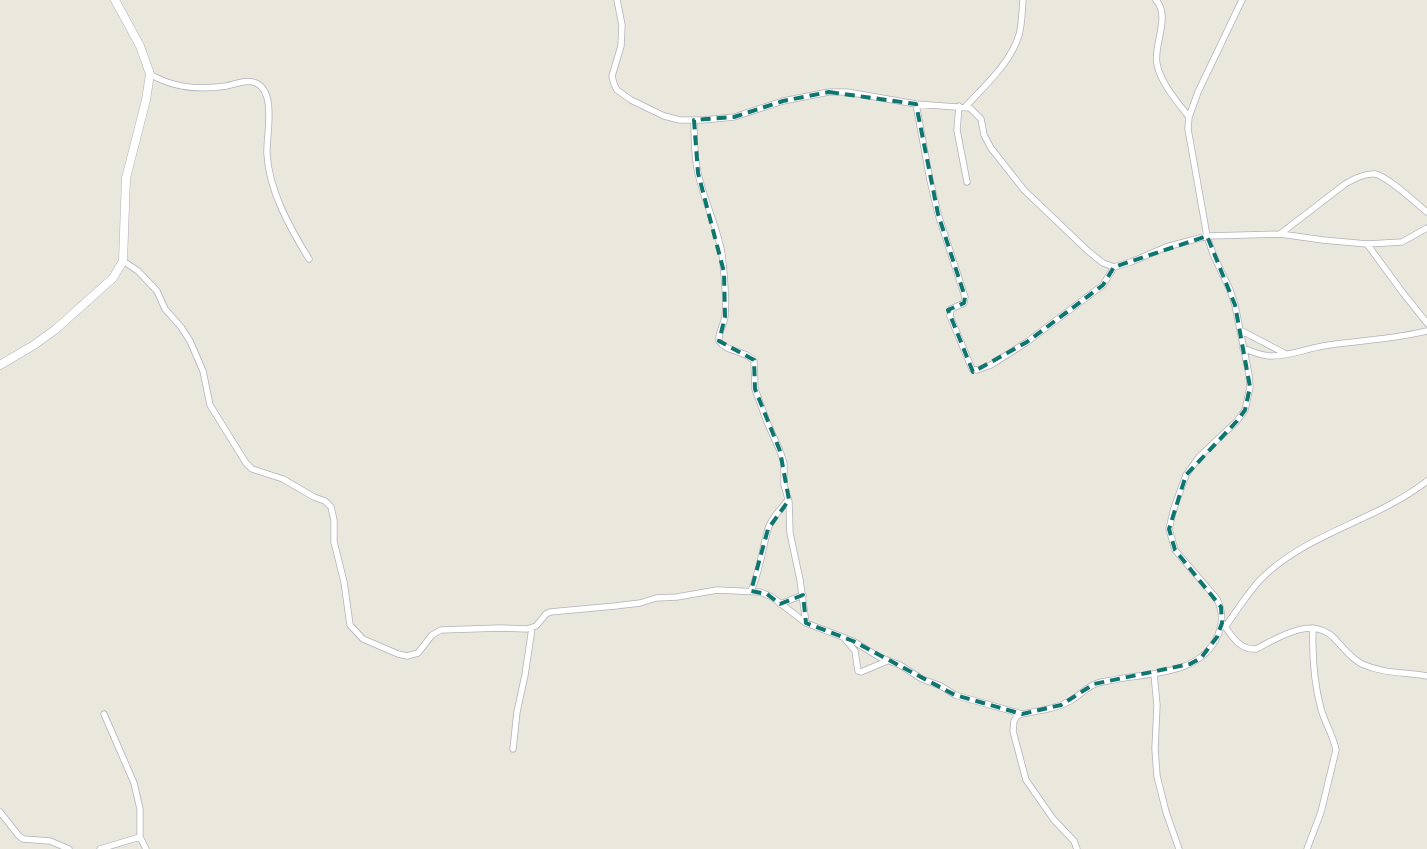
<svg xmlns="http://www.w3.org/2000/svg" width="1427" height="849" viewBox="0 0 1427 849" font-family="Figtree,sans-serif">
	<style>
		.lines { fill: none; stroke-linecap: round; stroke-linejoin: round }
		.minor-casing { stroke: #b1b1bc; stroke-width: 7 }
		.tertiary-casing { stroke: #b1b1bc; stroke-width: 9 }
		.minor { stroke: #fff; stroke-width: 5.5 }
		.tertiary { stroke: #fff; stroke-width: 8 }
		.marked { fill: none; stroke: #0f766e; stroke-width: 4; stroke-dasharray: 10 6; stroke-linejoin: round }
	</style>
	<rect width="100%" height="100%" fill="#eae7dd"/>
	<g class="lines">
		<defs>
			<path id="minor" d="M617,0l5,25 -1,21 -9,30 2,8 3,6 14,10 33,16 16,4h23l31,-3 49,-16 46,-9h18l69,12 54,4 11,11 3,16 7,13 33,42 64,61 15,12 11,4 17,-5 35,-15 41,-11 73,-2 43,6 44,4 35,-2 25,-14
				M1156,0c15,17 -3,45 1,64 3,18 21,39 32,53
				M150,74c23,14 50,16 76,12 10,-2 20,-7 30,-3 21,9 10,53 11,71 2,37 23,74 42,105
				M916,104l14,76 8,34 27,83 -1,6 -13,6 -1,7 22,53 5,1 14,-5 36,-23 76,-57 11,-18
				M959,106l-2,24 10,52
				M966,106c19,-20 45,-44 53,-71 3,-11 3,-24 4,-35
				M694,120c0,18 0,36 4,53 6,28 19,53 24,81 2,20 5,42 3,62 -1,9 -7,16 -6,25 8,12 27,9 35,20l1,28 12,33 13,29 4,12v22l5,17 1,31 10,47 6,43
				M1280,234l65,-50c8,-5 19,-11 30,-10 12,2 41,29 52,38
				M1367,244l36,49 24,30
				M123,261l15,10 19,20 8,18 16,18 9,14 13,30 7,34 36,58 6,6 31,10 31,18 11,4 6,6 3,13v22l10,40 6,43 13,14 35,15 9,2 11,-3 14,-18 9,-5 59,-2 27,1 9,-3 10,-12 4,-2 65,-6 25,-3 16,-5 21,-1 40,-7 43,2 12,5 34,26 47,18 26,16 21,8 22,14 19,7 14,9 67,19
				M1240,330l44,23
				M1243,348c9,4 17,7 26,8 19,1 36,-7 54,-10 35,-6 70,-6 104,-15
				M751,591c9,-20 11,-41 17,-62 3,-11 13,-20 20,-29
				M780,604l23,-9
				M1224,625c8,12 16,25 32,24 22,-11 56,-34 78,-11 9,9 17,21 28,26 22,10 43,8 65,12
				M1225,627c12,-16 23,-35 37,-49 47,-46 114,-57 165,-97
				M845,639l10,12 3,20 3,1 26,-11
				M1154,674l3,31 -2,44 2,27 9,36 13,37
				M104,714l30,69 6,26v28l6,12
				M513,749l4,-37 8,-37 7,-47
				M0,812l19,24 4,3 27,2 19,8
				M100,849l40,-12
				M1077,849l-3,-8 -20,-21 -28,-40 -13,-49 1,-10 3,-5 5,-2c16,-3 33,-5 48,-13 9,-5 16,-13 25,-17 7,-3 16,-3 23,-5 34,-6 84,-5 100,-44 5,-13 5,-23 -1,-36l-42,-49 -6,-21 5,-21 12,-33 13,-18 38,-36 8,-11 5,-23 -1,-12 -14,-70 -5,-15 -17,-36 -6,-18 -19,-107 1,-12 9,-25 44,-92
				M1307,849l14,-37 15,-62c-3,-15 -11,-27 -15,-41 -7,-26 -9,-53 -8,-81"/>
			<path id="tertiary" d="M0,365l34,-20 22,-16 57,-51 10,-17 3,-83 20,-78 4,-26 -10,-28 -25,-46"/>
		</defs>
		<use href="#minor" class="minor-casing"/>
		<use href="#tertiary" class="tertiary-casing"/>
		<use href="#minor" class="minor"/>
		<use href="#tertiary" class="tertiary"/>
	</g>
	<path class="marked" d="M829,92l87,12 22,110 27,83 -1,6 -16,7 25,62 54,-30 76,-57 11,-18 93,-31 28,69 15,82 -5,23 -8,11 -51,54 -17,54 6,21 46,57 1,16 -5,14 -16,21 -11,6 -96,20 -33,21 -39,9 -67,-19 -102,-54 -47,-18 -3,-28 -23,9 -13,-10 -16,-3 17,-62 21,-29 -9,-49 -25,-62 -1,-29 -35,-19 6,-24 -1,-45 -26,-99 -4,-53 40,-3 49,-16z"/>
</svg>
